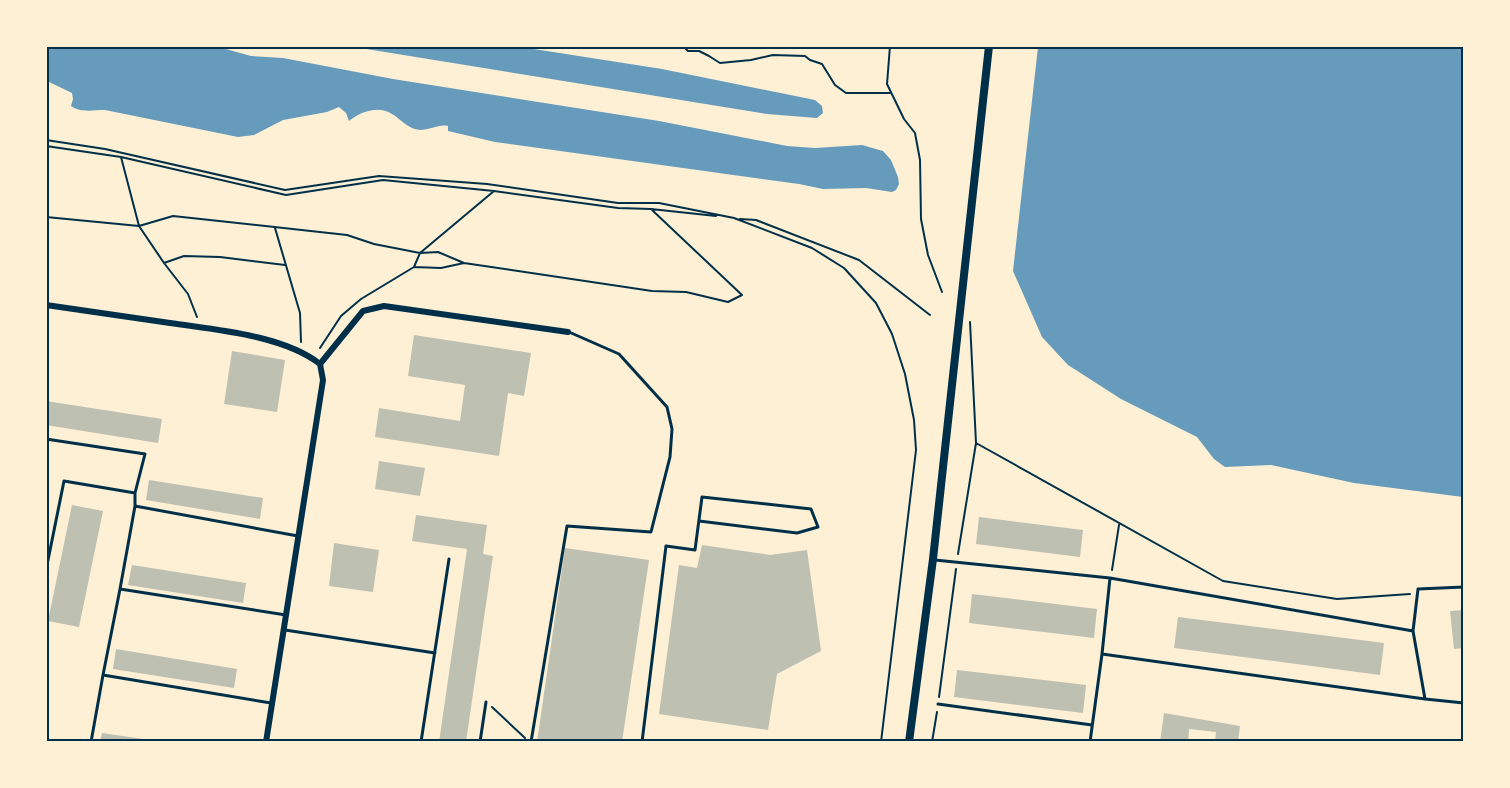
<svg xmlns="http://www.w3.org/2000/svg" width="1510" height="788" viewBox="0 0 1510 788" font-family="'IBM Plex Sans',sans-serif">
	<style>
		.water { fill: #669bbc }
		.building { fill: #bec0b2 }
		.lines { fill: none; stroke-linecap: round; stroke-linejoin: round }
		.path { stroke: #003049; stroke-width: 2 }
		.service { stroke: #003049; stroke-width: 3 }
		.minor { stroke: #003049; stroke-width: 6 }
		.tertiary { stroke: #003049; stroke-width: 8 }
		.neatline { fill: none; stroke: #003049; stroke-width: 2 }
	</style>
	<rect width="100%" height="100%" fill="#fdf0d5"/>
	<path class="water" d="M193,47l33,2 25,7 32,2 110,21 266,42 128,25 28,2 47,-3 21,6 8,9 7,17 1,7 -3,6 -4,2 -26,-4 -43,1 -24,-5 -304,-42 -47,-11v-5c-9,-2 -18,4 -28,4 -12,-1 -18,-10 -28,-16 -14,-9 -32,-2 -43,7l-3,-8 -7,-6 -12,5 -44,8 -29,15 -16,2 -133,-27c-11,0 -25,3 -34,-4l2,-7 -1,-6 -25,-12v-34z
		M354,47h167l141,22 153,31 7,6 1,7 -6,5 -50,-4z
		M1038,47h425v450l-109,-14 -83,-18 -46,2 -11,-8 -17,-22 -76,-38 -53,-34 -26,-28 -29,-66z"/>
	<path class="building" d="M414,335l117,18 -7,43 -16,-3 -9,63 -124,-19 4,-29 81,13 5,-36 -57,-9z
		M232,351l53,9 -8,52 -53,-8z
		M46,401l116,18 -4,24 -112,-18z
		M379,461l46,7 -5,28 -45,-7z
		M149,480l114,18 -3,21 -114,-19z
		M72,505l31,6 -24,116 -31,-6z
		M416,515l71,10 -4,29 10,2 -27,186h-27l28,-193 -55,-8z
		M979,517l104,13 -3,27 -104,-13z
		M334,543l45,7 -6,42 -44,-6z
		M702,545l68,10 37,-5 14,101 -44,23 -9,56 -109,-16 20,-149 18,3z
		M565,548l84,12 -27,182h-85z
		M132,565l114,18 -3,20 -115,-18z
		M972,594l125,15 -3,29 -125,-15z
		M1464,610v38l-10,1 -4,-38z
		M1178,617l206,26 -4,32 -206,-27z
		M116,649l121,20 -3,19 -121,-19z
		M957,670l129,15 -3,28 -129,-16z
		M1164,713l76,13 -2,16h-23l1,-10 -27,-3 -1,13h-28z
		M102,733l48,7v2h-50z"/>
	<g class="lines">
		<path class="path" d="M683,46l5,5h11l10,5 11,7 31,-3 22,-5 32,1 5,4 12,4 13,21 11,8h45
			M890,46l-3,38 17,35 11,14 5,27 1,59 7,36 14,37
			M46,140l59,9 180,41 94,-14 108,8 131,19h41l75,15 78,30 32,20 32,35 16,31 13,40 9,46 2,30 -35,292
			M46,146l75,11 165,38 97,-15 111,11 124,17 33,1 65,7
			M121,157l18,69 25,37 24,31 9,23
			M46,217l93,9 34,-10 174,19 27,9 46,9 74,-62
			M740,219l16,1 103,40 71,55
			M275,228l25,85 1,29
			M164,263l20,-7 36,1 65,8
			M464,263l-23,5 -27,-1 6,-14 18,-1 26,11 188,28 34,1 42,10 14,-7 -90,-85
			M320,348l21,-32 20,-17 53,-32
			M976,443l247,138 114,18 73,-5
			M958,554l18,-111 -6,-121
			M1112,570l7,-45
			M939,697l17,-128
			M492,707l33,31
			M932,742l5,-30"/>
		<path class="service" d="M46,439l99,15 -10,39v13l163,30
			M135,506l-15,83 166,26
			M935,560l175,18 303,53
			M46,570l18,-89 71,12
			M1464,587l-46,2 -5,42 12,68 39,4
			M120,589l-17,86 168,28
			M285,630l150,23
			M1102,654l8,-76
			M938,704l154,21
			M91,742l12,-67
			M421,742l28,-183
			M480,742l6,-40
			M531,742l36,-216 84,6 19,-75 2,-28 -5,-22 -48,-53 -50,-22
			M642,742l24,-196 29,4 7,-53 109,12 7,18 -21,6 -98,-12
			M1090,742l12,-88 323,45"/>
		<path class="minor" d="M46,305c42,6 83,12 124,18 46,7 113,12 150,41l3,16 -57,362
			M320,364l43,-53 21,-5 184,26"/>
		<path class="tertiary" d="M909,742l24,-183 56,-513"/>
	</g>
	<rect width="1510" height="788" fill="none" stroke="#fdf0d5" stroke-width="96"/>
	<rect x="48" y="48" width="1414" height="692" class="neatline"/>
</svg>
